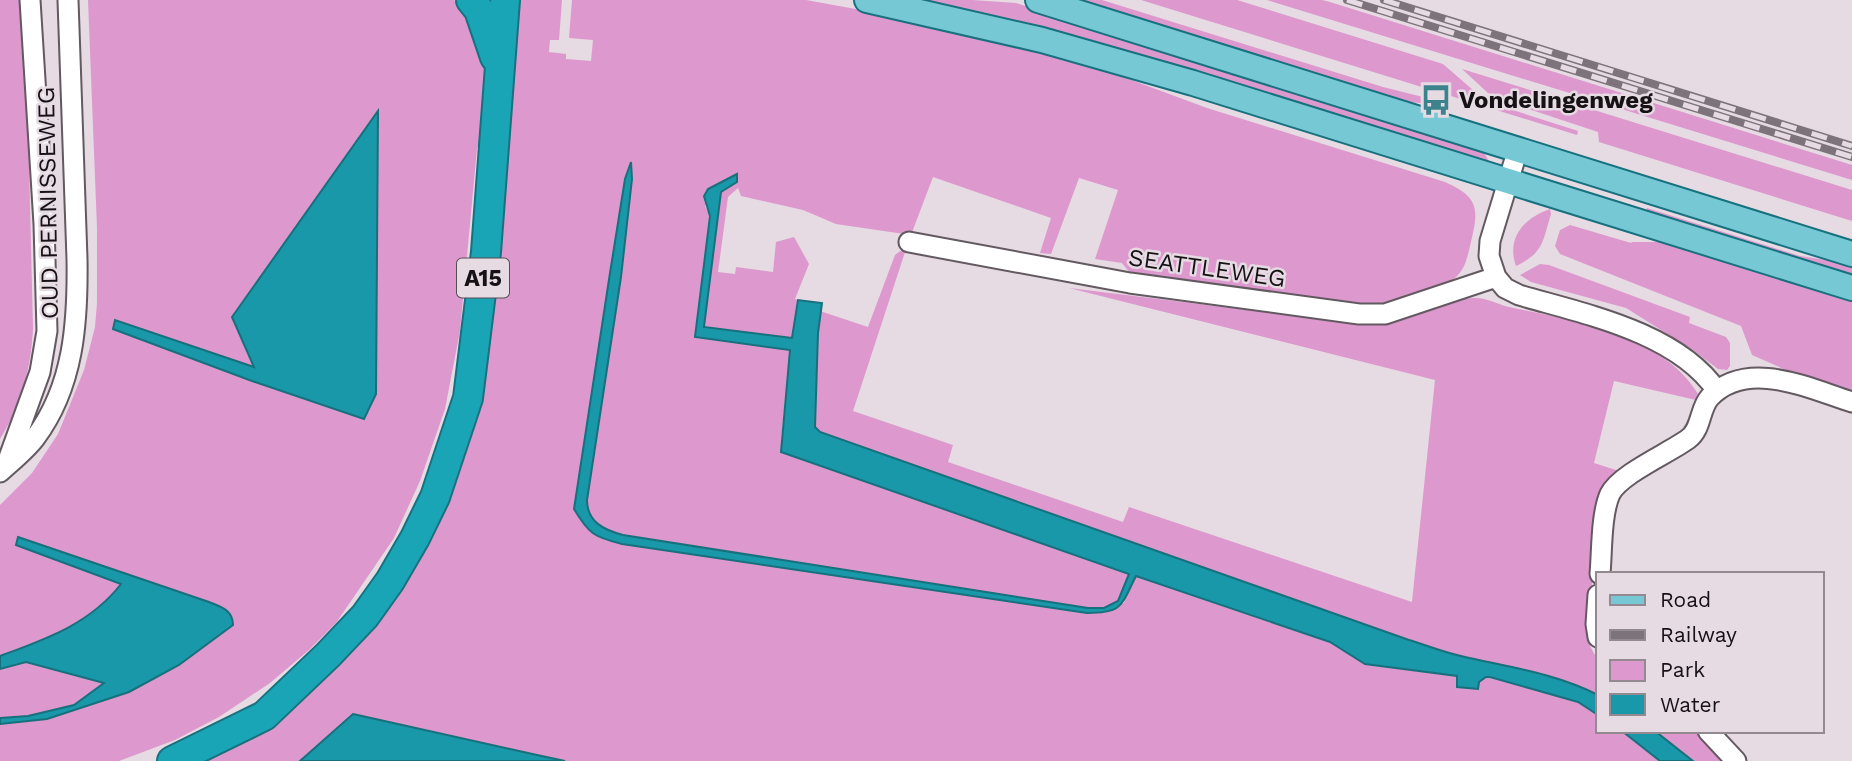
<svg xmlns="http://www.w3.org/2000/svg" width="1852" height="761" viewBox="0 0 1852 761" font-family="'Work Sans',sans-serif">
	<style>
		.green { fill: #dd98ce; fill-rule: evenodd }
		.water { fill: #1898a8; stroke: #17707c; stroke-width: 2 }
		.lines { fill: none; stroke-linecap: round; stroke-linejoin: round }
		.minor-casing { stroke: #635961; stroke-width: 23 }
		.major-casing { stroke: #18717e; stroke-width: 28 }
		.highway-casing { stroke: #18717e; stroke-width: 32 }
		.minor { stroke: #fff; stroke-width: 19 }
		.major { stroke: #76c9d4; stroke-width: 24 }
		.highway { stroke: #1aa5b7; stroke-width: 28 }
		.rail-casing { stroke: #7c747a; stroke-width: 8 }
		.rail { stroke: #e6dae3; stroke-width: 5; stroke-dasharray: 16; stroke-linecap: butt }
		.labels { text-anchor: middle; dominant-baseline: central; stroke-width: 5; stroke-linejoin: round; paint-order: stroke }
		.shield { fill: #e6dae3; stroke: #544d52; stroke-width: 2 }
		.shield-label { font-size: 23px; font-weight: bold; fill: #151114 }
		.poi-label { font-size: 24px; font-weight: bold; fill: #151114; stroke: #e6dae3; text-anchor: start }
		.street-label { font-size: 24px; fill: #151114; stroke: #e6dae3 }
	</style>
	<rect width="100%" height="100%" fill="#e6dae3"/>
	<path class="green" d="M0,0h25l8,328c-2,40 -11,77 -33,111z
		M88,0h366c36,39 41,101 23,149l-17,182 -15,78 -25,72 -26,57 -58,85 -27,27 -39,33 -51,34 -44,23 -56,21h-119v-37l47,-5 82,-27 50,-27 30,-63 -191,-65 -2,8 105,39c-33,41 -73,55 -121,72v-151l32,-32 26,-39 26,-64 11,-43 2,-24v-75zM378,112l-126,269 -139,-52 3,-8 138,46 -22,-50z
		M516,0h46l-3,40h-9l-1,12 17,2v5l25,2 2,-21 -24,-2 3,-38h234l66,12 107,23 112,30 116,43 238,74c37,16 33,30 25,64 -4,17 -6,27 -22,37l-63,21 -14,1 -241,-32 -8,-10 -27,-4 23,-69 -39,-12 -28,76 -11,-1 11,-35 -118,-41 -22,58 -75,-11 -33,-14 -62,-14 -3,-8 -10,9 -10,75 17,2 1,-7 37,5 3,-30 18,-5 15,27 -14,35 3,1 -6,39 -88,-12 17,-135 15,-10 1,-7 -32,31 5,9 -15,122 95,13 -9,91 12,16 336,117 -11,27 -14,7h-16l-465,-73c-19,-5 -36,-13 -36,-35l45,-321 -2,-15 -5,15 -15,94 -36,236c12,20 26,29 48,35l465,69 37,-10 11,-27 196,67 35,21 91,12 22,6 7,-5h4l88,25 20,13v16h24l38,30h-1463l57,-29 194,-234 14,-36 10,-36z
		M902,0h70l44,3 467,148 8,14z
		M1077,0h25l281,87 56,14 -1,3 -33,-2z
		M1141,0h96l206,64 38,33 13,7 84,27 -1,4z
		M1267,0h55l8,2 522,163v15z
		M1462,69l390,121v31l-253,-79 -1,-10 -97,-32 -13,-7z
		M1647,208l153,48 52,8v13l-206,-64z
		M1550,209l1,5c-9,29 -7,38 -35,52 -10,-28 8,-48 34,-57z
		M1570,225l61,18 1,-1h36l184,58v91l-57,-17 -43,-19 -11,-29 -181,-72 -5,-8 5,-16z
		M907,246l-54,165 100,34 -5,17 175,60 6,-15 283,95 23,-222 -366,-92 301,37c36,-3 68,-24 103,-27 13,-1 24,6 36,9 62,13 155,29 189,87l-2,6 -82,-19 -20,82 25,8 -19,27 -11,116 1,32 8,15v34c-43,-22 -90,-28 -137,-39 -18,-4 -35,-11 -52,-16l-589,-208 -5,-5 3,-94 2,-22 48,16 27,-72z
		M1540,264l9,1 141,52 -1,6 37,14 4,6v23l-3,4 -9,-1 -25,-19 -67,-42 -95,-26 -11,-7z
		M26,662l79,20 -31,23 -46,11 -28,2v-49z
		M1655,731h39l29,30h-30z"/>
	<path class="water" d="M378,111l-2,283 -12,25 -112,-38 -139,-52 2,-9 139,47 -22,-50z
		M631,162l1,17 -11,98 -34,223c0,22 17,30 36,35l465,73h16l14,-7 11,-27 -348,-122 9,-102 -95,-13 15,-121 -6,-20 4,-7 29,-15v8l-16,10 -17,135 88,11 6,-38 24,3 -4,30 -3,94 5,5 589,208c17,5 34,12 52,16 47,11 94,17 137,39v20l-20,-13 -88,-25h-4l-7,5 -1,7 -21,-2v-11l-92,-12 -35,-22 -194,-66c-15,29 -12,37 -49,37l-465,-69c-28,-7 -33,-10 -48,-35l36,-236 15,-94z
		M18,537l191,65c12,5 24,8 24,23l-54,40 -50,27 -82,27 -47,5v-6l28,-2 46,-11 30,-22 -78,-21 -26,7v-13c46,-17 90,-32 121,-72l-105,-39z
		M353,714l184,41 28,6h-265z
		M1622,731h33l38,30h-33z"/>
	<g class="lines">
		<defs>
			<path id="minor" d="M909,242l221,41 229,31h26l111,-37 9,11 14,7c65,19 158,37 198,96
				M1496,277l-7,-21 1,-15 28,-92
				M7,463l33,-91 7,-41 -3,-107 -14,-224
				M0,472c12,-11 26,-22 35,-34 39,-52 43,-116 42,-179l-9,-259
				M1600,574c2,-23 1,-60 10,-80 10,-20 59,-41 78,-55 14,-10 11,-30 22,-42 38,-39 100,-8 142,5
				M1598,595l-2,29 2,13
				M1708,731l28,30"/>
			<path id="major" d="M867,0l175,40 151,43 659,205
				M1038,0l814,254"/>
			<path id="highway" d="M471,0l8,10 16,47
				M172,761l92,-45 64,-61 37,-39 25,-35 25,-43 20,-41 33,-99 18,-146 19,-252"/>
		</defs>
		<use href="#minor" class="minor-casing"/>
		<use href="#major" class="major-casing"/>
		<use href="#highway" class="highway-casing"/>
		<use href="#minor" class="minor"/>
		<use href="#major" class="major"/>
		<use href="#highway" class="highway"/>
		<defs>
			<path id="rail" d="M1347,0l505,157
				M1384,0l468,146"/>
		</defs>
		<use href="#rail" class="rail-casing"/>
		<use href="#rail" class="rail"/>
	</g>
	<defs>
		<symbol id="bus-bare" viewBox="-9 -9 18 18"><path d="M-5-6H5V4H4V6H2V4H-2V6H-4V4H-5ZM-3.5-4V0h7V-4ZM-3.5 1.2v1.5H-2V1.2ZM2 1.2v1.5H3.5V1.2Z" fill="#3d838e" stroke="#e6dae3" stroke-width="2.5" paint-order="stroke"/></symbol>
	</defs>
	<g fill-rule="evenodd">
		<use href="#bus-bare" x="1414" y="78" width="44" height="44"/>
	</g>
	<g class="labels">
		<rect class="shield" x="457" y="258.5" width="52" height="39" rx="5"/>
		<g class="shield-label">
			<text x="483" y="278">A15</text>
		</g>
		<g class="poi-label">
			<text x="1459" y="100">Vondelingenweg</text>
		</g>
		<g class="street-label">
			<text transform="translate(48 203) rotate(-91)">OUD PERNISSEWEG</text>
			<text transform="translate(1207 268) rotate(8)">SEATTLEWEG</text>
		</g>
	</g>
	<rect x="1596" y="572" width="228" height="161" fill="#e6dae3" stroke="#928a90" stroke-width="2"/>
	<rect x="1610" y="595" width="35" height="10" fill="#76c9d4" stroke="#928a90" stroke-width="2"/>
	<text x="1660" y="607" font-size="21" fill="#151114">Road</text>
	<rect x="1610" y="630" width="35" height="10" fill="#7c747a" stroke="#928a90" stroke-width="2"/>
	<text x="1660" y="642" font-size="21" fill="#151114">Railway</text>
	<rect x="1610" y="660" width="35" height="21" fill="#dd98ce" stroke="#928a90" stroke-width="2"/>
	<text x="1660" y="677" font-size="21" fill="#151114">Park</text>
	<rect x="1610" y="694" width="35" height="21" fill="#1898a8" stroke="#928a90" stroke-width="2"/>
	<text x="1660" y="712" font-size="21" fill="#151114">Water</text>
</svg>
